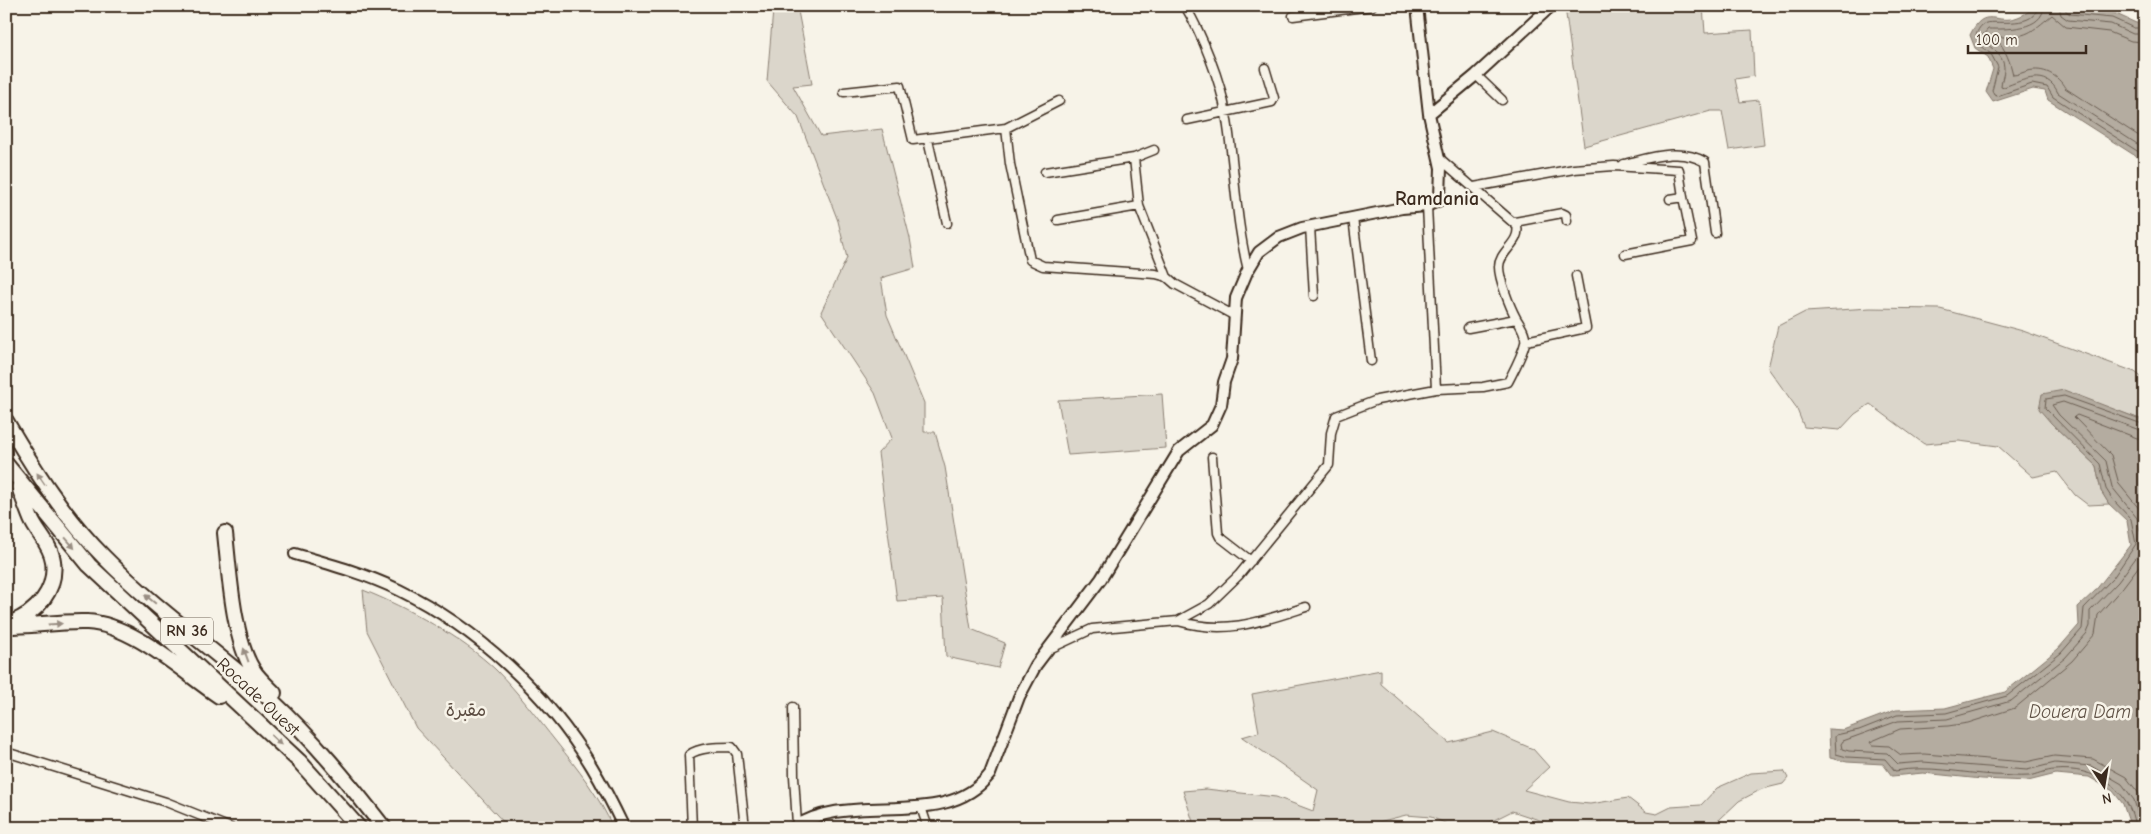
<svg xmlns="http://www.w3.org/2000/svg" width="2151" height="834" viewBox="0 0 2151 834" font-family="'Comic Neue','Playpen Sans Arabic',sans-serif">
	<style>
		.green { fill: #dbd6cb; stroke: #8b8074 }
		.water { fill: #b4aca0; stroke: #84786c }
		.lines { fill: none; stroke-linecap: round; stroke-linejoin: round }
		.shore { stroke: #6b5e52; stroke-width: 1 }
		.minor-casing { stroke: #3b2a1e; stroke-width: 11 }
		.tertiary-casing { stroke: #3b2a1e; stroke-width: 14 }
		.trunk-casing { stroke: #3b2a1e; stroke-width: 18 }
		.minor { stroke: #f7f3e8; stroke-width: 8 }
		.tertiary { stroke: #f7f3e8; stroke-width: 10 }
		.trunk { stroke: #f7f3e8; stroke-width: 14 }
		.oneway { fill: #998e83 }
		.labels { text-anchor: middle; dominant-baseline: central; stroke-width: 5; stroke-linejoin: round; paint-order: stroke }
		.shield { fill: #f7f3e8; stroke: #73665b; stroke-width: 1 }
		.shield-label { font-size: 16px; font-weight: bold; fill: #3b2a1e }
		.street-label { font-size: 18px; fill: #3b2a1e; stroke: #f7f3e8 }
		.park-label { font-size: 18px; fill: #5b4c41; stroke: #f7f3e8 }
		.water-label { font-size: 19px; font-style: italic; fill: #5f5145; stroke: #f7f3e8 }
		.quarter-label { font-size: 20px; font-weight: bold; fill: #3b2a1e; stroke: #f7f3e8 }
	</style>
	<rect width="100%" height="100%" fill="#f7f3e8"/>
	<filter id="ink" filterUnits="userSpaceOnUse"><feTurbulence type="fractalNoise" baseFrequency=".02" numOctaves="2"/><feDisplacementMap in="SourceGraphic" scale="10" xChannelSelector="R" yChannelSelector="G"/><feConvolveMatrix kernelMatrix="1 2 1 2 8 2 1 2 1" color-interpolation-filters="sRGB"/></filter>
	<g filter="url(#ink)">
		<path class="green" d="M782,6h12l4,5 14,73 -19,2 28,50 61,-7 28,109 5,30 -34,10 6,37 37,88v29h11l10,35 26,162 34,14 -7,25 -52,-11 -3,-59 -46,3 -19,-148 14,-15 -17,-45 -54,-81 26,-54 -9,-37 -40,-104 -31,-36 6,-71z
			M1703,6l2,27 47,-3 2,46 -19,3 5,23 19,-2 5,45 -35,5 -7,-39h-11l-127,35 -19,-139z
			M1870,308l70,1 83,22 112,41 10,8v41l-27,-10 -67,12 45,43 5,25 8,13 -21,1 -13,-10 -18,-23 -24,5 -35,-31 -39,-5 -35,3 -54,-40 -15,10 -15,16 -36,-3 -8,-20 -28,-39 10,-42 27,-14z
			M1162,394l4,54 -98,7 -10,-55z
			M363,590c43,17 100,48 133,80 22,22 41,48 61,73 20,25 43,54 56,85h-104l-93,-100 -49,-97z
			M1381,670v14l68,59 44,-11 40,17 16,18 -25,23 45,12 21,2 38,-6 18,14 11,2 14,-7 30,-2 16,-17 34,-15 33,-2 4,7 -5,6 -21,5 -23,12 -20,19 -20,8h-69l-4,-5 -66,4 -48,-16 -20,10 -22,7h-14l-25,-11 -25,-2 -51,13h-160l-12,-37 23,-2 70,8 37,14 5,-21 -76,-53 17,-5 -7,-38z"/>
		<path class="water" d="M2036,6h32l3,3 43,4 22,10h9v139l-97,-62 -3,-9 -12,-2 -40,13 -7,-10 7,-23 -5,-12 -13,-9 -5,-13c15,-31 26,-9 48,-18 7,-2 12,-7 18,-11z
			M2064,390l81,31v407h-14l-8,-24 -10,-13 -24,-14 -33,-3 -28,7 -46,-2 -59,-6 -31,3 -9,-12 -36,-2 -17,-4 -1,-29 14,1 53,-20 49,-2 60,-16 53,-43 21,-24 -1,-18 17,-16 36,-46 -4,-24 -18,-17 -8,-13 -5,-25 -45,-43 -12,-14 3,-15z"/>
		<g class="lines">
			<path class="shore" d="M2038,6c-3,23 -40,14 -52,17 -6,2 -8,7 -10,12l3,10 12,9 7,13 -6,24 2,4 3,1 35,-12 15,3 6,10 92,59
				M2044,6c-1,25 -38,23 -56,23l-6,7c4,12 23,16 22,34 0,5 -3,11 -3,16l3,1c19,-7 43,-19 54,6l87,56
				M2059,6l2,9 7,5 43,4 22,10h12
				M2065,6l1,5 4,3 42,4 22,10h11
				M2145,42l-14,-1 -22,-9 -43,-5 -14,-12c-22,18 -24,22 -53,22l-2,2c9,12 13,22 16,36 5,0 10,-3 15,-4 15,-4 30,4 37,17l80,52
				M2145,439l-8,-1 -60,-23 -3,2 37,38 8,29 26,32
				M2145,558l-22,29 -25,28 -3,19 -23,27 -57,47 -47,15 -20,3 -48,3 -30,13 2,3 17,1 12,9 23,-1 102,8 28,-6 39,3 33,18 14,18 5,15
				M2135,828c-4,-40 -42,-62 -80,-58 -9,0 -18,5 -26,6 -11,1 -24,-1 -35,-1 -33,-2 -66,-10 -99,-4l-10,-12 -38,-2 -11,-3 -1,-17 1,-2 23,-5 38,-15 49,-2 61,-17 54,-43 21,-24 2,-21 29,-30 23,-34 -5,-25 -18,-19 -7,-11 -6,-25 -55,-56 1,-9 18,-3 81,29
				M2142,828l-8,-28 -12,-16 -31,-18 -36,-3 -28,7 -104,-8 -25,2 -11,-11 -38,-2 -7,-2 -1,-5 2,-3 55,-20 49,-2 64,-18 54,-43 22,-25 3,-7v-15l28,-29 23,-31 2,-8 -6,-25 -25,-31 -6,-26 -47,-46 -7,-10 11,-3 82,30"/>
			<defs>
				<path id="minor" d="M1185,6c17,28 36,76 41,108 9,52 9,104 22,156
					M1293,16l79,-10
					M1476,75l26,25
					M844,92l56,-6 13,54 93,-12 4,36 20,96 13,6 113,8 11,3 8,7 60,32
					M1187,120l85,-18 2,-4 -9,-30
					M1006,128l53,-27
					M928,140l19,83
					M1134,158l20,-8
					M1624,164c26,-6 56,-17 81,-2l10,71
					M1045,172l89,-14 5,48 28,71
					M1474,187l100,-18 40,-3 65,4 4,27 -13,2
					M1427,206l9,183
					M1353,218l18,143
					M1058,220l81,-14
					M1515,222l47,-9 4,2 1,6
					M1310,226l4,70
					M1625,254l67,-13 -9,-44
					M1468,328l48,-9
					M1526,341l60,-13 -10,-52
					M1212,457l6,76 2,4 31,24
					M1178,621c48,14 82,1 128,-14
					M1049,649l43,-20 86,-8 31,-17 30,-29 90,-110 2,-32 5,-17 41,-16 59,-11 47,-2 25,-5c6,-12 14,-26 17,-39 2,-9 -5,-18 -9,-25 -6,-11 -17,-39 -17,-51 0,-16 22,-24 18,-41l-79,-69
					M793,707l1,69 3,49
					M6,752l160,50 65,26
					M921,807l7,21
					M692,828l-3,-73c10,-8 30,-8 43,-8l5,7 8,74"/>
				<path id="tertiary" d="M1429,114l47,-39 75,-69
					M295,554c35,10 71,20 104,36 78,38 148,103 193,177 12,20 22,40 32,61
					M793,828c57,-40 152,5 197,-54l29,-77 17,-32 65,-86 78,-128 33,-26 9,-20 3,-23 8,-23 4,-61 11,-26 12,-20 20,-15 23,-9 100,-20 25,-2 11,-5 2,-4 1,-29 -12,-54 -12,-108"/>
				<path id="trunk" d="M6,421c28,48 58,96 98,136 51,52 112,94 167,143 42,39 78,83 113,128
					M6,464l83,101 210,196 60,67
					M225,533c4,37 8,106 28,137 5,8 14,16 21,23
					M11,623c26,-10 46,-33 42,-62 -2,-16 -16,-28 -22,-42 -4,-10 -8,-21 -12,-32
					M6,626c27,0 54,-5 81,-4 45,2 95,49 132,74"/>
			</defs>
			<use href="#minor" class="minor-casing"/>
			<use href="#tertiary" class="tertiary-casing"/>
			<use href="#trunk" class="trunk-casing"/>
			<use href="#minor" class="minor"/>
			<use href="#tertiary" class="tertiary"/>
			<use href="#trunk" class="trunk"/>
		</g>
		<defs><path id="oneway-solid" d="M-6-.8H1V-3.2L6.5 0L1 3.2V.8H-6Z" transform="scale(1.25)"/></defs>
		<g class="oneway">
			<use href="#oneway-solid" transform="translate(41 479) rotate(-124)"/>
			<use href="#oneway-solid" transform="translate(70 543) rotate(49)"/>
			<use href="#oneway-solid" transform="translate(150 599) rotate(-141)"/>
			<use href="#oneway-solid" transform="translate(55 624) rotate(-4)"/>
			<use href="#oneway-solid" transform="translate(246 655) rotate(-110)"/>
			<use href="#oneway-solid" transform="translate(276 740) rotate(43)"/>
		</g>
	</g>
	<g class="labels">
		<rect class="shield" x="161" y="617.5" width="52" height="27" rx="4"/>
		<g class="shield-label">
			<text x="187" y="631">RN 36</text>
		</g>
		<g class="street-label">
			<text transform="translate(258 697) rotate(43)">Rocade Ouest</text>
		</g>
		<g class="park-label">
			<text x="466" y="710">مقبرة</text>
		</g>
		<g class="water-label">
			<text x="2080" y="712">Douera Dam</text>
		</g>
		<g class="quarter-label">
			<text x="1437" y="198">Ramdania</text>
		</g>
	</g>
	<rect width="2151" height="834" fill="none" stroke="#f7f3e8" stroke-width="25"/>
	<rect x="12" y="12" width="2126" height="809" fill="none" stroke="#3b2a1e" stroke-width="2" filter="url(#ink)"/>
	<g transform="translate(2104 786) rotate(168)" stroke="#f7f3e8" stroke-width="4" paint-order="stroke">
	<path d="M0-4L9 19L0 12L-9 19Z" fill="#3b2a1e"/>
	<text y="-8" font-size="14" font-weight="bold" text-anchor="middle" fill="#3b2a1e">N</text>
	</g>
	<path d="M1968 45v8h118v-8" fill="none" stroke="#3b2a1e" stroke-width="2.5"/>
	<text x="1976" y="45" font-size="15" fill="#3b2a1e" stroke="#f7f3e8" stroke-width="4" paint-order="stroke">100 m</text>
</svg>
